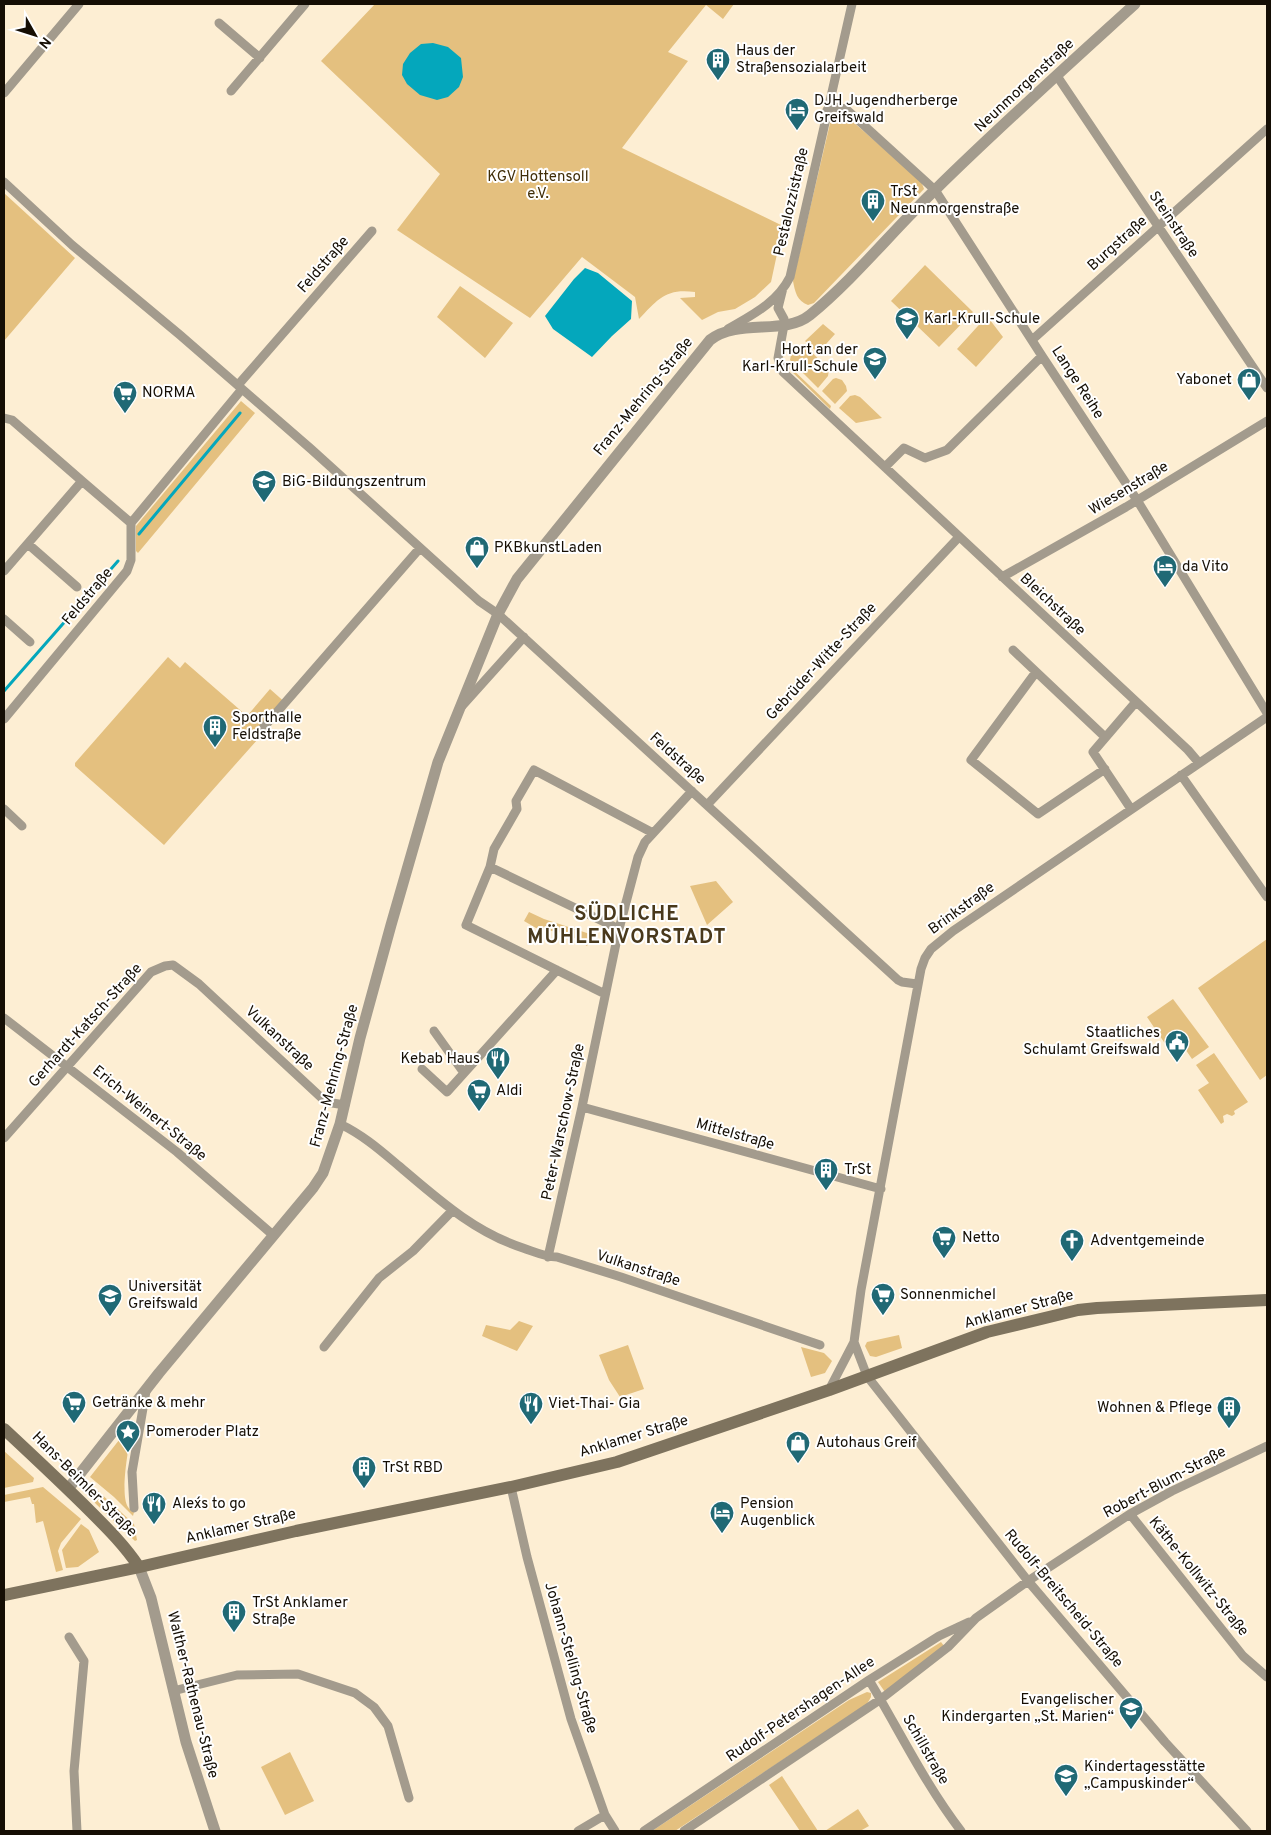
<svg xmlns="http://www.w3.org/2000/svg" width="1271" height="1835" viewBox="0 0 1271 1835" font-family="Overpass,sans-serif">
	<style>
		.green { fill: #e4c07f }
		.water { fill: #04a7bc }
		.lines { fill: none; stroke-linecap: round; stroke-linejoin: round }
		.stream { stroke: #04a7bc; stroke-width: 3 }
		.minor { stroke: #a39b8d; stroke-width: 9 }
		.tertiary { stroke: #a39b8d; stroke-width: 11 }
		.secondary { stroke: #7e735e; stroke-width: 12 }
		.labels { text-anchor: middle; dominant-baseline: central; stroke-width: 4; stroke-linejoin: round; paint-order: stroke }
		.poi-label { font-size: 15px; fill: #150e04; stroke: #fff; text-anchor: start }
		.street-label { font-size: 15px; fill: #150e04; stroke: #fff }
		.park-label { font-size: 15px; fill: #402d07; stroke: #fff }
		.district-label { font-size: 20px; font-weight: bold; letter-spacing: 1px; fill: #49391c; stroke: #fff }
	</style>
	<rect width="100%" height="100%" fill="#fdeed3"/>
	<path class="green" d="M375,4h359l-11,15 -17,-14 -38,47 20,9 -66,87 161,78 -12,56 -16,15 -20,12 -17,3 -16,8 -22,-22 15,-1v-5c-29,-4 -37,7 -56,27l-4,-22 -53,-40 -52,61 -133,-88 43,-56 -119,-113z
		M832,115h13l76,66 3,8 -110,114 -6,2c-11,-4 -13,-13 -15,-24z
		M4,193l71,65 -71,83z
		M925,265l48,47 -34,35 -48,-46z
		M460,286l53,37 -28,35 -48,-41z
		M987,316l16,21 -27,30 -19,-18z
		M823,324l12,10 -17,19 -13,-12z
		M803,344l26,25 -1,7 -10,12 -28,-28 1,-5z
		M785,365h3l43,41 -1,3z
		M836,378l6,2 4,6 1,5 -12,13 -13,-13 11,-12z
		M855,395l5,2 22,21 -26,5 -17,-15 11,-12z
		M241,401l14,12 -117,140 -2,-2v-25z
		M168,657l12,11 5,-6 62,54 23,-27 18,16 -124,140 -89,-79v-3z
		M716,881l17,21 -26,23 -17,-39z
		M529,912l15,7 49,16 -6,11 -19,-12 -32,-6 -12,-7z
		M1267,939v136l-7,5 -62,-92z
		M1173,999l36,48 -17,12 -13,-19 -11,8 -21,-31z
		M1214,1053l34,49 -14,9 1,3 -3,2 -5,-2 -4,2 1,6 -3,2 -23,-34 11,-7 -13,-18z
		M519,1321l14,5 -16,25 -35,-15 4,-11 24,5z
		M899,1335l3,13 -26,9 -6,-1 -5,-10 2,-4z
		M628,1345l16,44 -24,8 -11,-17 -10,-25z
		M801,1347l23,6 8,8 -7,12 -14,4z
		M127,1433l4,2c-3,15 -11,60 -3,72 1,2 4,4 6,5l-1,4 -19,-19 -24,-20 33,-42z
		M4,1451l30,27 -1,4 -29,6z
		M87,1486l11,5 36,33 3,16 -2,1 -39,-37 -6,-7z
		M43,1487l38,32 -20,24 -3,8 5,19 -7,2 -13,-51 -7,2 -2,-19h-2l-2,-7 -26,5v-7z
		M81,1524l8,6 10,22 -21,15 -12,1 -4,-18z
		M941,1642l3,4 -59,46 -7,-10z
		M867,1692l4,1v4l-4,7 -192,127h-23l197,-131z
		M290,1752l24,49 -29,14 -24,-48z
		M782,1776l36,55h-18l-31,-46z
		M858,1809l11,17 -9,5h-35z"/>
	<path class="water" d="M433,43l15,4 13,11 2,19 -4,10 -11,10 -11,3 -17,-5 -13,-11 -5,-9 1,-11 7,-11 11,-9z
		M585,268l13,5 34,28 -1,18 -19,17 -20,21 -39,-28 -8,-13 29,-37z"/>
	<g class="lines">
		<path class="stream" d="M139,534l101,-121
			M4,691l114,-130"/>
		<path class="minor" d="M219,23l41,35
			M1057,76l210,312
			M231,91l74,-87
			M4,93l75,-89
			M827,110l6,-3 13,2 89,81 107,166 95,144 130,213
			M4,182l68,63 108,90 131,114 168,152 19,13 400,366 4,2 15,2
			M783,288l-5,20 6,11v6l-6,33 5,14 405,378 11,13
			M728,329c24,-14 49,-26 62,-52l62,-273
			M1032,340l235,-211
			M238,385l134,-154
			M4,418l8,2 70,61 -78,90
			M885,467l19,-19 21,10 22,-8 95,-94
			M82,481l49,42
			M28,544l49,43
			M1002,577l124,-70 141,-86
			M4,619l26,23
			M1013,650l92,87
			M1036,672l-65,88 67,54 67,-45
			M462,706l62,-69
			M4,719l123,-148 4,-11v-37l111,-134
			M256,736l164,-188
			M1181,775l86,122
			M707,805l251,-267
			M4,809l18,17
			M1131,809l-38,-57 42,-49
			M490,867l129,62
			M605,994l-139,-69 24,-58 4,-18 23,-40 -1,-8 18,-31 119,63
			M4,1018l173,134 96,83
			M434,1031l30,42
			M422,1069l25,23 110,-122
			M582,1107l299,82
			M340,1124c23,11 40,26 59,42 39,33 75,66 124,82 12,4 22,9 34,9l64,20 199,68
			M4,1138l147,-166 14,-6 8,-1 26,19 127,118 19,3
			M548,1257l34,-150 37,-178 19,-72 7,-15 47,-51
			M854,1342l13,34 161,205 137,161 82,89
			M324,1347l55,-69 34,-27 39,-40
			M829,1390l25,-48 7,-52 60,-321 4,-11 6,-9 22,-18 314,-214
			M511,1487l16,70 44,162 34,96 10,16
			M134,1508l-2,-36 14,-81
			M1130,1514l113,142 24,21
			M69,1637l15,24 -10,110 3,60
			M869,1680c30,50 56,104 92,151
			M173,1691l64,-16 61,-1 57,19 19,14 14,19 21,72
			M578,1831l27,-16
			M644,1831l225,-151 70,-44 30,-14
			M684,1831l197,-132 67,-52 28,-29 52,-37 102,-67 42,-23 95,-45"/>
		<path class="tertiary" d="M68,1489l91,-116 154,-185 10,-15 17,-49 20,-86 31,-113 47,-163 60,-148 19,-35 193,-239c29,-22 74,-4 100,-25 46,-38 83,-85 126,-126 64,-63 132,-124 199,-185
			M139,1567l12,31 35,144 29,89"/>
		<path class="secondary" d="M4,1429c29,27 58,54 87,83 17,17 34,34 48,55
			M4,1595l135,-28 157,-36 215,-44 106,-25 212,-72 158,-58 91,-22 19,-2 170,-8"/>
	</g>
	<defs>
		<symbol id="building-pin" viewBox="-11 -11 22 30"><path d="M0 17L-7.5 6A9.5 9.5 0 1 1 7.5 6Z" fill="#206975" stroke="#fff"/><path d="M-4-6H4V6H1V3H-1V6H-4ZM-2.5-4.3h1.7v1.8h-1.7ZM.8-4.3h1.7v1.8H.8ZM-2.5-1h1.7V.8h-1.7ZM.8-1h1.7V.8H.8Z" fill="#fff"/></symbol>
		<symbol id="hotel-pin" viewBox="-11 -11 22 30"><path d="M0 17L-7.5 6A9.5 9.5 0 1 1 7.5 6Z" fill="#206975" stroke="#fff"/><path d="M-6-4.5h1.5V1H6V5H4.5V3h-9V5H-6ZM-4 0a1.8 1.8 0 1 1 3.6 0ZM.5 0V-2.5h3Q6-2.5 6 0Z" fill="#fff"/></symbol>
		<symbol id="school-pin" viewBox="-11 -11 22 30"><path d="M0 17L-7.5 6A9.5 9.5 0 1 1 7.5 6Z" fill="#206975" stroke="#fff"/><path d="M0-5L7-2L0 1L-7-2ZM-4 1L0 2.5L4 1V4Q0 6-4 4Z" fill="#fff"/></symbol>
		<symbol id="shop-pin" viewBox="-11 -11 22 30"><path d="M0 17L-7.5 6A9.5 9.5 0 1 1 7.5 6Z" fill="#206975" stroke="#fff"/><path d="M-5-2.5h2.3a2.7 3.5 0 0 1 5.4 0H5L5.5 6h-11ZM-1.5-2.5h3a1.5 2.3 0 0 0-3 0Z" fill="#fff"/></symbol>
		<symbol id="supermarket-pin" viewBox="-11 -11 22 30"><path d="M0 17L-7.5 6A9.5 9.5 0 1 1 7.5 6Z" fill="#206975" stroke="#fff"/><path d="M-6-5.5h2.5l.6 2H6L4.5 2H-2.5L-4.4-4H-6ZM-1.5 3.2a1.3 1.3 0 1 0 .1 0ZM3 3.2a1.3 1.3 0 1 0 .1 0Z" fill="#fff"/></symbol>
		<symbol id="civic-pin" viewBox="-11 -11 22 30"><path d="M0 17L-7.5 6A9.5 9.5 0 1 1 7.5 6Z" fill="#206975" stroke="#fff"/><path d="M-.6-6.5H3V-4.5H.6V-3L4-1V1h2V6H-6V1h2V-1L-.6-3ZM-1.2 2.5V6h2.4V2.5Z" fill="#fff"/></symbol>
		<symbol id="restaurant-pin" viewBox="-11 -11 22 30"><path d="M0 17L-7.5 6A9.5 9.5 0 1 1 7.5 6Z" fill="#206975" stroke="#fff"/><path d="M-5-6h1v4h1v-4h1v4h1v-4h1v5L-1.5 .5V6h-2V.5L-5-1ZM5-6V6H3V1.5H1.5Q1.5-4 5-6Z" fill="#fff"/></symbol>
		<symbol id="church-pin" viewBox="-11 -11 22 30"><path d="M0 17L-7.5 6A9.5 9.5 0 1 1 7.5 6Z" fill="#206975" stroke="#fff"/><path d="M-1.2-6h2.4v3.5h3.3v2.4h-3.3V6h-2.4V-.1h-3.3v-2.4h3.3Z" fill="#fff"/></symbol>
		<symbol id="university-pin" viewBox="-11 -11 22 30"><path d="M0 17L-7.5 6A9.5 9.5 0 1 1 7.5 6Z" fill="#206975" stroke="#fff"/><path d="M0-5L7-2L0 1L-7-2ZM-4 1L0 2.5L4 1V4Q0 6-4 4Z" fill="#fff"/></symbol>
		<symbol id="sight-pin" viewBox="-11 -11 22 30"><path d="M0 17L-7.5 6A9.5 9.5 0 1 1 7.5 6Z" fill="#206975" stroke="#fff"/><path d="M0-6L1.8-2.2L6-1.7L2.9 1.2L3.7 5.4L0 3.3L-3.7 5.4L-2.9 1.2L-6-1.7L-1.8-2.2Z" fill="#fff"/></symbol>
	</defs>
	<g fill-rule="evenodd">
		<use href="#building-pin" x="704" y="46" width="28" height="38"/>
		<use href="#hotel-pin" x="783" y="96" width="28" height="38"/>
		<use href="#building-pin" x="859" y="187" width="28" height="38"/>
		<use href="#school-pin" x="893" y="305" width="28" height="38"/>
		<use href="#school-pin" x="861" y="345" width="28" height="38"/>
		<use href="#shop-pin" x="1235" y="366" width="28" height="38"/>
		<use href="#supermarket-pin" x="111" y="379" width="28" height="38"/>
		<use href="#school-pin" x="250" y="468" width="28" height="38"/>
		<use href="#shop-pin" x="463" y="534" width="28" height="38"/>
		<use href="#hotel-pin" x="1151" y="553" width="28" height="38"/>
		<use href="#building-pin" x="201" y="713" width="28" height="38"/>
		<use href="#civic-pin" x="1163" y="1028" width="28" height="38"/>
		<use href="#restaurant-pin" x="484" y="1045" width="28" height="38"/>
		<use href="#supermarket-pin" x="465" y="1077" width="28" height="38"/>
		<use href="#building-pin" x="812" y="1156" width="28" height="38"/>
		<use href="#supermarket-pin" x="930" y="1224" width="28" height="38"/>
		<use href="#church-pin" x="1058" y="1227" width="28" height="38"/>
		<use href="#supermarket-pin" x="869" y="1281" width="28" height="38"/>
		<use href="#university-pin" x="96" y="1282" width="28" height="38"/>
		<use href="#supermarket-pin" x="60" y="1389" width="28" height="38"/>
		<use href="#restaurant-pin" x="517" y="1390" width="28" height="38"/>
		<use href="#building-pin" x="1215" y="1394" width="28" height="38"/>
		<use href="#sight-pin" x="114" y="1418" width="28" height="38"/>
		<use href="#shop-pin" x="784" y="1429" width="28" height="38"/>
		<use href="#building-pin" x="350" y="1454" width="28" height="38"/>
		<use href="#restaurant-pin" x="140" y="1490" width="28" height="38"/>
		<use href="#hotel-pin" x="708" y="1499" width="28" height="38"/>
		<use href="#building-pin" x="220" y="1598" width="28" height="38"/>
		<use href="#school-pin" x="1117" y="1695" width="28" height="38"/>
		<use href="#school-pin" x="1052" y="1762" width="28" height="38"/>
	</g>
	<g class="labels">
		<g class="poi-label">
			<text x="736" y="51">Haus der<tspan x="736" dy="17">Straßensozialarbeit</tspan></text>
			<text x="814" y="101">DJH Jugendherberge<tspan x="814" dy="17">Greifswald</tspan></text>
			<text x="890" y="192">TrSt<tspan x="890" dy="17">Neunmorgenstraße</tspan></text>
			<text x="924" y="319">Karl-Krull-Schule</text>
			<text x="858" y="350" text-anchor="end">Hort an der<tspan x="858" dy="17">Karl-Krull-Schule</tspan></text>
			<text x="1232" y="380" text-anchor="end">Yabonet</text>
			<text x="142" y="393">NORMA</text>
			<text x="282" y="482">BiG-Bildungszentrum</text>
			<text x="494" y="548">PKBkunstLaden</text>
			<text x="1182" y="567">da Vito</text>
			<text x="232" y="718">Sporthalle<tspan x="232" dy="17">Feldstraße</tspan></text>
			<text x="1160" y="1033" text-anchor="end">Staatliches<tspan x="1160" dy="17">Schulamt Greifswald</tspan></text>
			<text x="480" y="1059" text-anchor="end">Kebab Haus</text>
			<text x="496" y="1091">Aldi</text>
			<text x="844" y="1170">TrSt</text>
			<text x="962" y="1238">Netto</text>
			<text x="1090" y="1241">Adventgemeinde</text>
			<text x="128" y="1287">Universität<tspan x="128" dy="17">Greifswald</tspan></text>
			<text x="900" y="1295">Sonnenmichel</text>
			<text x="92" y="1403">Getränke &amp; mehr</text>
			<text x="548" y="1404">Viet-Thai- Gia</text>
			<text x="1212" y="1408" text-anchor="end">Wohnen &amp; Pflege</text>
			<text x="146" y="1432">Pomeroder Platz</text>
			<text x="816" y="1443">Autohaus Greif</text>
			<text x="382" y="1468">TrSt RBD</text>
			<text x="172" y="1504">Alex´s to go</text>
			<text x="740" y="1504">Pension<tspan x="740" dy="17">Augenblick</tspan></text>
			<text x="252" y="1603">TrSt Anklamer<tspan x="252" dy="17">Straße</tspan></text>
			<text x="1114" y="1700" text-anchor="end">Evangelischer<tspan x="1114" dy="17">Kindergarten „St. Marien“</tspan></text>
			<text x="1084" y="1767">Kindertagesstätte<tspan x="1084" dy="17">„Campuskinder“</tspan></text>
		</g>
		<g class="street-label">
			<text transform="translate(1025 86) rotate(-43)">Neunmorgenstraße</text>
			<text transform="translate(792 202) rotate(-77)">Pestalozzistraße</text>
			<text transform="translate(1173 225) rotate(56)">Steinstraße</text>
			<text transform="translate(1118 244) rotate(-42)">Burgstraße</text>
			<text transform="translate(324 265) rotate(-49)">Feldstraße</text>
			<text transform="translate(1077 383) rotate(57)">Lange Reihe</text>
			<text transform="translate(644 397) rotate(-51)">Franz-Mehring-Straße</text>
			<text transform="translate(1129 489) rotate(-31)">Wiesenstraße</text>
			<text transform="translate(88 597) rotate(-50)">Feldstraße</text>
			<text transform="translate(1052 605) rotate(43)">Bleichstraße</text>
			<text transform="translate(822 662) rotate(-47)">Gebrüder-Witte-Straße</text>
			<text transform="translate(677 759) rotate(42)">Feldstraße</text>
			<text transform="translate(962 909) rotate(-36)">Brinkstraße</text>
			<text transform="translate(86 1026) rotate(-48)">Gerhardt-Katsch-Straße</text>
			<text transform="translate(279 1039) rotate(43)">Vulkanstraße</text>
			<text transform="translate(335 1076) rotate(-75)">Franz-Mehring-Straße</text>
			<text transform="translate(149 1114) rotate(39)">Erich-Weinert-Straße</text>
			<text transform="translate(564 1122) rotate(-78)">Peter-Warschow-Straße</text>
			<text transform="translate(735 1135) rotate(16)">Mittelstraße</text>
			<text transform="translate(638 1269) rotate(18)">Vulkanstraße</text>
			<text transform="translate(1019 1310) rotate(-15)">Anklamer Straße</text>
			<text transform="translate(634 1437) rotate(-17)">Anklamer Straße</text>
			<text transform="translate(1165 1483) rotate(-28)">Robert-Blum-Straße</text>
			<text transform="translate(84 1485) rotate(45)">Hans-Beimler-Straße</text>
			<text transform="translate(241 1527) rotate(-13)">Anklamer Straße</text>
			<text transform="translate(1198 1577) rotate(51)">Käthe-Kollwitz-Straße</text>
			<text transform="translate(1063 1599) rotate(50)">Rudolf-Breitscheid-Straße</text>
			<text transform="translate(570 1658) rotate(74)">Johann-Stelling-Straße</text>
			<text transform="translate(192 1695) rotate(76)">Walther-Rathenau-Straße</text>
			<text transform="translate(801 1710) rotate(-34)">Rudolf-Petershagen-Allee</text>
			<text transform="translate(925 1750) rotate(60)">Schillstraße</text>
		</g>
		<g class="park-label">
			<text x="538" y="177">KGV Hottensoll<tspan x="538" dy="17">e.V.</tspan></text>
		</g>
		<g class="district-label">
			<text x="627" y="915">SÜDLICHE<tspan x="627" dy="23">MÜHLENVORSTADT</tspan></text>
		</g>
	</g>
	<rect width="1271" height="1835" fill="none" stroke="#150e04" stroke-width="10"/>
	<g transform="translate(35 35) rotate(129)" stroke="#ffffff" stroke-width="4" paint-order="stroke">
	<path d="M0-4L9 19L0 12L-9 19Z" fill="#150e04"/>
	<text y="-8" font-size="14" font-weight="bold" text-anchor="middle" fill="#150e04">N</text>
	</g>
</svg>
